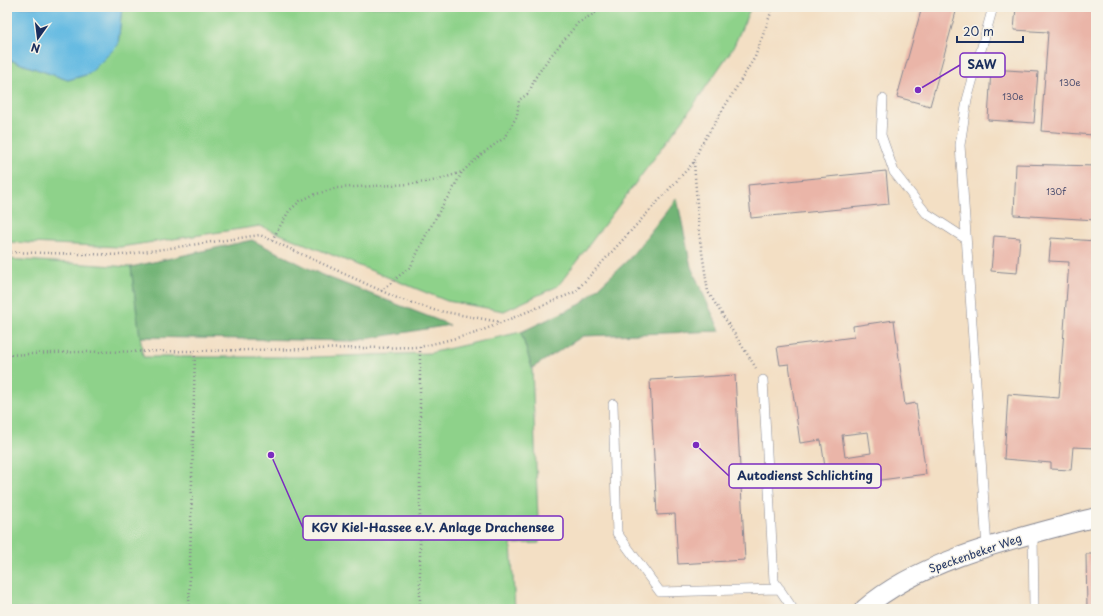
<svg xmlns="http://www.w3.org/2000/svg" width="1103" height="616" viewBox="0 0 1103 616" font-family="'Playpen Sans',sans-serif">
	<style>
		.green { fill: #8ed28a; stroke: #548074 }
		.forest { fill: #72b476; stroke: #46726a }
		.water { fill: #66bbe2; stroke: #4075a0 }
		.building { fill: #eab5a8; fill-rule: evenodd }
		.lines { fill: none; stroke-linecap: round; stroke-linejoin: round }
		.service-casing { stroke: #878791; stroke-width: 10 }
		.minor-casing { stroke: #878791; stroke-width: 20 }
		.path { stroke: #878791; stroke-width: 2.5; stroke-dasharray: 1 3; stroke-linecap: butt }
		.service { stroke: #fff; stroke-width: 9 }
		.minor { stroke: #fff; stroke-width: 18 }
		.labels { text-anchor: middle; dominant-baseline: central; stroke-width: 3; stroke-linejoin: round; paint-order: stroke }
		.number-label { font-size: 9px; fill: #4f5070 }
		.street-label { font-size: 11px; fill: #1b2f5e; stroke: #f7f3e8 }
		.leader { fill: none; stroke: #7b2cbf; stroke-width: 1.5 }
		.callout-dot { fill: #7b2cbf; stroke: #f7f3e8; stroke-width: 1.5 }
		.callout { fill: #f7f3e8; stroke: #7b2cbf; stroke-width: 1.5 }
		.callout-label { font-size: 12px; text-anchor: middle; font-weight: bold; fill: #1b2f5e }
	</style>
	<rect width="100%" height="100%" fill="#f7f3e8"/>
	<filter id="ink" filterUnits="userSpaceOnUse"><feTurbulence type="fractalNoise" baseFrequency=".025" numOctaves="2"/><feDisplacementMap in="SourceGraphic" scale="8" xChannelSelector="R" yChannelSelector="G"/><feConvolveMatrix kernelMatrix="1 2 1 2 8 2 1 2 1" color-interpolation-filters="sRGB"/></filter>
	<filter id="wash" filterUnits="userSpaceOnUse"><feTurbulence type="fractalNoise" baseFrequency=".012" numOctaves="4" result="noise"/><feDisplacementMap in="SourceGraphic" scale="16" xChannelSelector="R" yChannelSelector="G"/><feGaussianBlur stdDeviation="0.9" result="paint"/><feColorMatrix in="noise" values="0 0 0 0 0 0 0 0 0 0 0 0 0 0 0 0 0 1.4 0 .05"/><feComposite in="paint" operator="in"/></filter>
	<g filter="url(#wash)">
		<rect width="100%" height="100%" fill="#f3dfc4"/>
		<path class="green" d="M122,7h629l-18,41 -50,72 -125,166 -54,25 -57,-10 -187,-75 -140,21 -113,-5v-183l61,21 21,-6 29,-29z
			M7,259l124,8 12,90h172l115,-4 91,-21 11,36 7,175 -28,1 4,65h-508z"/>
		<path class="forest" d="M677,198l14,69 29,64 -137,5 -51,32 -11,-36 60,-28 48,-45z
			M252,240l70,35 128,50 -97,16 -213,-4 -9,-70z"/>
		<path class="water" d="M7,7h115l-4,38 -29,29 -21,6 -61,-21z"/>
		<g id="blocks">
			<path class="building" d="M922,7l35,1 -27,98 -33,-9z
				M1016,7h80v145l-3,-1v-16l-52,-4 7,-99 -34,-2z
				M991,69l47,3 -4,51 -46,-3z
				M1016,164l80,2v54l-82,-5z
				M886,171l3,33 -138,14 -3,-33z
				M994,236l26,2 -3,35 -26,-2z
				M1051,238l45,3v207l-23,-1 -2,23 -20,-1v-6l-47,-4 4,-65 51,4 10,-136 -20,-1z
				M894,320l11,85 11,-2 10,71 -98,13 -7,-47 -21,3 -11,-79 -9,1 -3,-18 77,-10 -1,-11zM868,432l3,21 -26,4 -3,-22z
				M735,375l10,185 -67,4 -3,-50 -18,1 -7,-135z
				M1086,554h10v55h-9z"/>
		</g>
	</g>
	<g filter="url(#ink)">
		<use href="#blocks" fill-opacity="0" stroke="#878791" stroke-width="1"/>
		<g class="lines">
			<defs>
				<path id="service" d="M883,99l-2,36 13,37 32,41 40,26
					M763,380l11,201 19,28
					M613,404l4,129 43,59 120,-3
					M1033,534l1,75
					M987,548l-27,-403 7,-45 26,-93"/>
				<path id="minor" d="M864,609c58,-51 158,-72 232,-92"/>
			</defs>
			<use href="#service" class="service-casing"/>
			<use href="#minor" class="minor-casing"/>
			<path class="path" d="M694,162l5,70 9,60 48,76
				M272,240l17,-29 11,-10 13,-6 24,-7 74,-4 27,-4 24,-8 21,-19 21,-15 13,-22 2,-16 10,-7 6,-15 14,-20 29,-35 27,-16
				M7,252l115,3 138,-20 137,63 37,12 66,12
				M381,291l30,-25 14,-29 20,-36 6,-8 11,-21
				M420,347v262
				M7,355l69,-3 119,-1 225,-4 56,-14 99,-41 119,-130 6,-15 55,-90 18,-50
				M189,609l6,-258"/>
			<use href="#service" class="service"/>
			<use href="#minor" class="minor"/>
		</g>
	</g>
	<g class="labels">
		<g class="number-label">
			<text x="1070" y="82">130e</text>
			<text x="1013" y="96">130e</text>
			<text x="1056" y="191">130f</text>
		</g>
		<g class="street-label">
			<text transform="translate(975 553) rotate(-19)">Speckenbeker Weg</text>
		</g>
	</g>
	<path class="leader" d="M918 90L960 65M696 445L729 476M271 455L303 528"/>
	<g class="callout-dot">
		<circle cx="918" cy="90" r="4"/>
		<circle cx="696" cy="445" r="4"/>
		<circle cx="271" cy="455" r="4"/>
	</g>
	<g class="callout">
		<rect x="960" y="53" width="45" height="24" rx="4"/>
		<rect x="729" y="464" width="152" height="24" rx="4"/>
		<rect x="303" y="516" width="260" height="24" rx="4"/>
	</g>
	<g class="callout-label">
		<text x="982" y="69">SAW</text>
		<text x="805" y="480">Autodienst Schlichting</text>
		<text x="433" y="532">KGV Kiel-Hassee e.V. Anlage Drachensee</text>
	</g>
	<rect width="1103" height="616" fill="none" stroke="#f7f3e8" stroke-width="24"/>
	<g transform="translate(38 38) rotate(194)" stroke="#f7f3e8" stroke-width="3" paint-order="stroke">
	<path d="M0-3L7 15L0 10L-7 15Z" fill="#1b2f5e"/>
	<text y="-6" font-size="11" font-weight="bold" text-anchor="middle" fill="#1b2f5e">N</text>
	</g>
	<path d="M957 36v6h66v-6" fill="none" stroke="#1b2f5e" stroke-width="2"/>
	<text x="963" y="36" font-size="12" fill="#1b2f5e" stroke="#f7f3e8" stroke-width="3" paint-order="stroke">20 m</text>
</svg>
